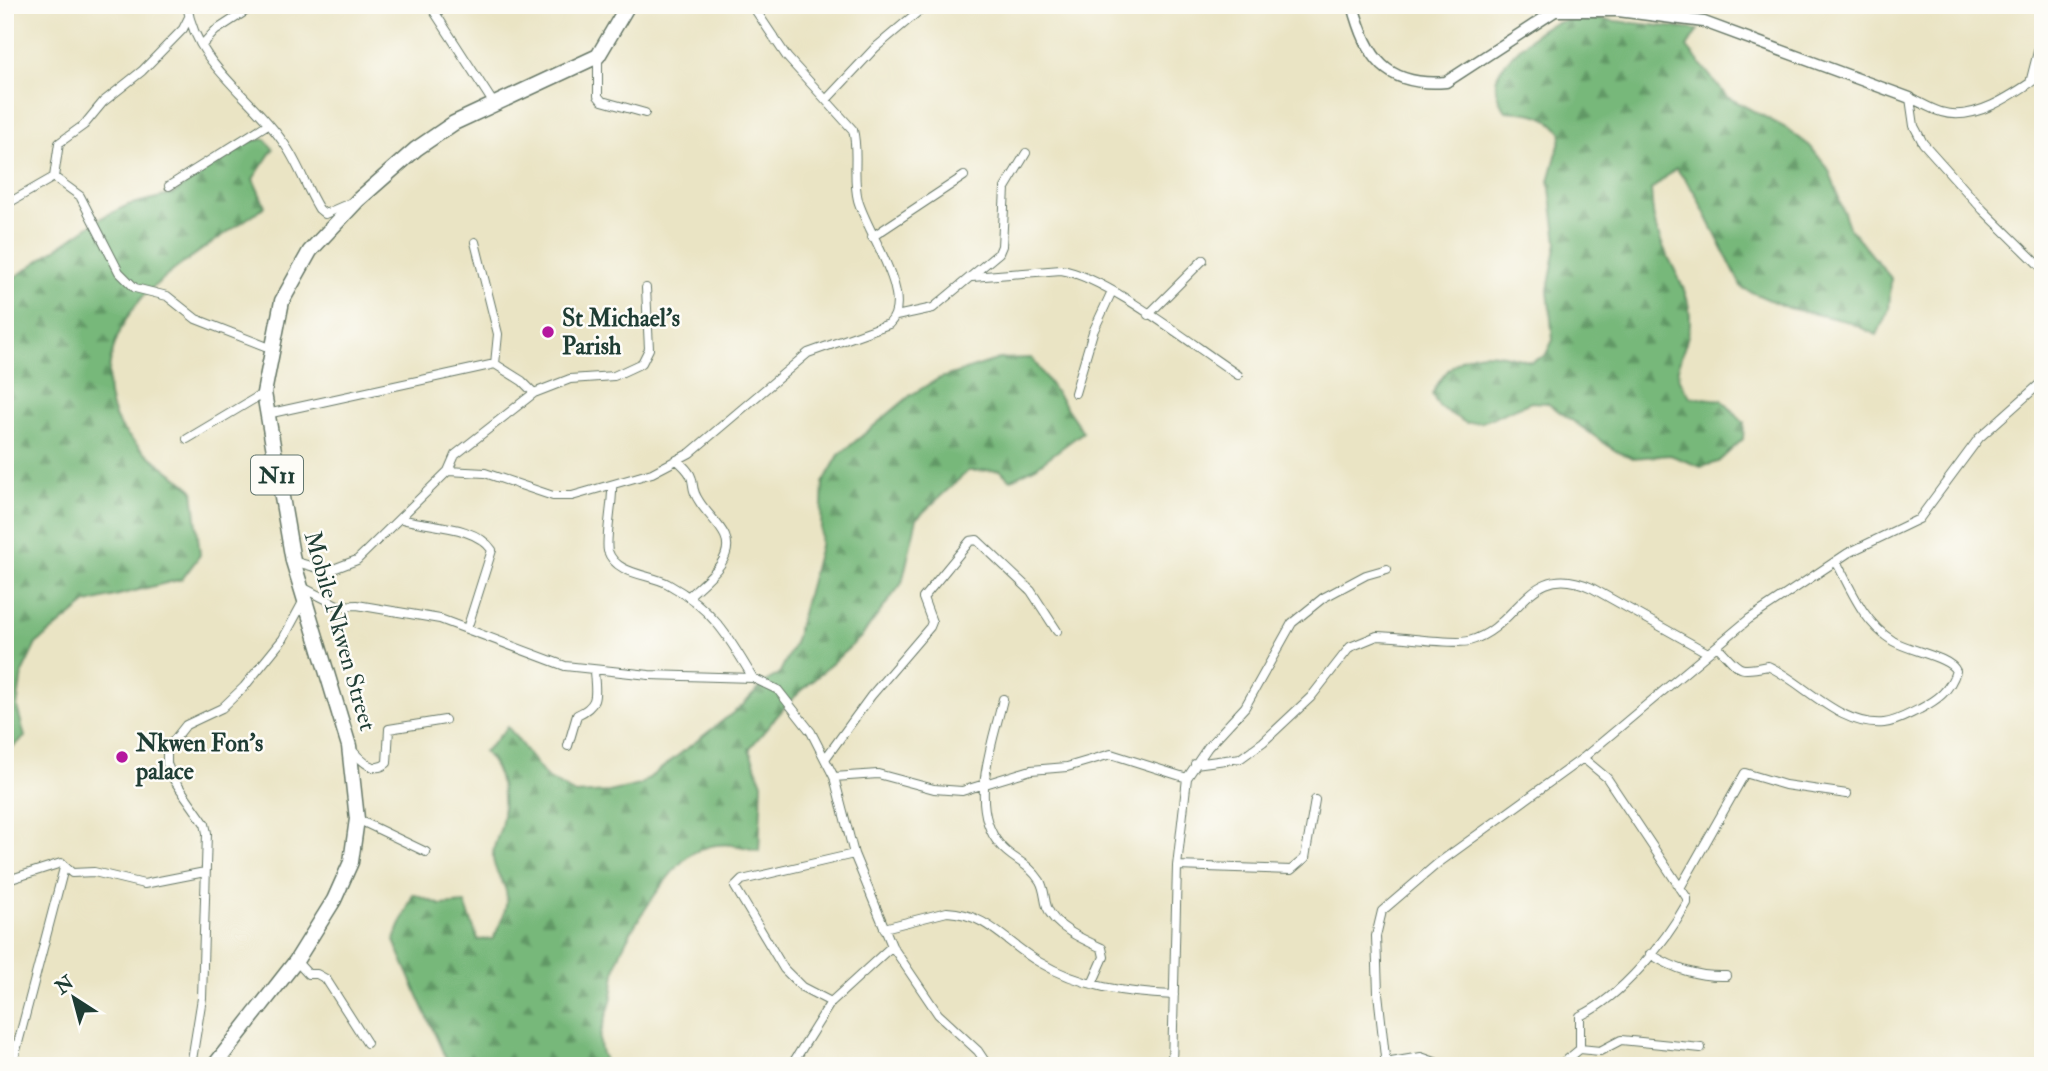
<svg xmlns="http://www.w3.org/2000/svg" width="2048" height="1071" viewBox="0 0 2048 1071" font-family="'IM FELL Double Pica',serif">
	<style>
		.forest { fill: url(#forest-firs); stroke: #4b7a57; stroke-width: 2 }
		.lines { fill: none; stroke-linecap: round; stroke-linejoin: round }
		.minor-casing { stroke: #676; stroke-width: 10 }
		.tertiary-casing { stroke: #676; stroke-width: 13 }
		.trunk-casing { stroke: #676; stroke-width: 17 }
		.minor { stroke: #fff; stroke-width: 8 }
		.tertiary { stroke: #fff; stroke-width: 10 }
		.trunk { stroke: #fff; stroke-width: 14 }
		.poi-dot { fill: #b5179e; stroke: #fdfcf7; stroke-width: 2.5 }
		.labels { text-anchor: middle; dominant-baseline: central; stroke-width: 5; stroke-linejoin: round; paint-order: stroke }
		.shield { fill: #fdfcf7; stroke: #62766e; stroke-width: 2 }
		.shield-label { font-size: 23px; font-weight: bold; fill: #1f3d34 }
		.poi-label { font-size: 24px; font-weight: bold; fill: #1f3d34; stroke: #fdfcf7; text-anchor: start }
		.street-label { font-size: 24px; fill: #1f3d34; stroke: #fdfcf7 }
	</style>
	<defs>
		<pattern id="forest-firs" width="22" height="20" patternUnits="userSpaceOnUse" patternTransform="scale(1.75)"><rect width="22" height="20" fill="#77b87a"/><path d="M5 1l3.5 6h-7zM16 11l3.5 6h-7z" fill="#619765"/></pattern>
	</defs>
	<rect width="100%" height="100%" fill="#fdfcf7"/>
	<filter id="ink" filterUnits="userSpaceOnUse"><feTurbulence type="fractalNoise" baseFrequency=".0143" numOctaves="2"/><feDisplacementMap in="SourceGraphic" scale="14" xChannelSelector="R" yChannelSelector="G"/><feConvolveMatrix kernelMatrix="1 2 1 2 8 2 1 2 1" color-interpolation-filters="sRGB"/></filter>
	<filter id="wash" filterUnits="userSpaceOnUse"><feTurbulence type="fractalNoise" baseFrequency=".00686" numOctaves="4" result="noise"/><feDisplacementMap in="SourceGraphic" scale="28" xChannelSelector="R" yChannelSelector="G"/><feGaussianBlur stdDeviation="1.57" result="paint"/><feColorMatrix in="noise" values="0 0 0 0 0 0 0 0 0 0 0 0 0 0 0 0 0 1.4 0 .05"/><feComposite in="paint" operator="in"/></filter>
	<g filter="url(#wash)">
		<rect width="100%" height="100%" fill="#eae4c4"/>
		<path class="forest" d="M1579,17l119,13 -11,17 40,50 59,31 24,18 19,24 20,57 42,51 -2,31 -12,26 -31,-14 -58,-13 -46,-20 -47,-95 -19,-25 -25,22c1,11 1,23 4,33 7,34 36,62 35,98 0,32 -27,45 1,76l31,3 22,23 -1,16 -25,23 -17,5 -31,-12 -37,3 -17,-7 -69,-48 -16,-1 -49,20 -16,1 -27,-16 -7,-13c25,-48 52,-46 99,-32l14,-6 8,-16 -5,-50 9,-48 -8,-61 13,-47c-14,-22 -33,-21 -56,-23 -21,-28 -7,-43 15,-64 8,-7 16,-16 26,-21 9,-4 22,-6 32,-9z
			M265,139l8,10 -20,30 12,27c-38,28 -81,53 -116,85 -36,32 -57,100 -25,140 18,22 47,40 69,59l7,65 -18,24 -95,24 -51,41 -14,29 -5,34 8,30 -20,16v-469l96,-66 27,-13 45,-11 69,-52z
			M1032,358l51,74 -47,35 -26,13 -10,-10 -32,1 -51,47 -15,65 -41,54 -72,65 -40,47 13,34 -3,68c-24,-7 -43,-11 -66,2 -22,13 -70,85 -76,110 -4,14 -3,29 -7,42 -8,25 -17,36 -2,61h-159l-55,-125 19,-47 28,11 24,-2 13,37 15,-1c7,-14 18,-36 12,-51 -4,-11 -11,-17 -12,-30 -1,-10 5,-21 8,-31 6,-26 1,-57 -17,-75l24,-25 38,50 29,17 34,-2 31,-7 103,-80 22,-23 14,-8 15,-30 26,-98 3,-63 16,-28 72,-60 27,-16 61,-20z"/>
	</g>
	<g filter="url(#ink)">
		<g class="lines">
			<defs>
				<path id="minor" d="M187,5c9,61 64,90 96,137 15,20 23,46 36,67l6,5 25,-11
					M430,5l64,99
					M202,45l13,-14 40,-26
					M598,56v40l4,5 43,12
					M2030,83l13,-51
					M1910,98l4,28 9,17 60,67 60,59
					M1910,98c10,4 20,11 31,14 34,11 76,-20 102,-38
					M826,100l49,-52 51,-43
					M54,177l26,19 39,76 16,16 32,8 29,23 74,29
					M54,177l5,-34 25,-18 19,-23 39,-31 41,-42 6,-12
					M169,186l99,-62
					M5,205l49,-28
					M872,237l92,-61
					M972,277l89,-7c47,7 134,77 177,105
					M1148,315l55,-55
					M896,316l37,-8 66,-55 3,-7 3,-58 21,-35
					M495,364l27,17 12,12
					M1075,393l18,-61 19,-41
					M267,414l228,-50 3,-30 -23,-92
					M187,439l77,-46
					M677,460c25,22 9,22 22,41 7,12 20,22 26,35 11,24 -22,46 -37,61
					M448,471l7,-16 79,-62 36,-14 44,-3 28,-13 7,-14 -3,-61
					M612,486c1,17 -7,53 -4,65 8,24 42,23 60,33 44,24 61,53 85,94
					M402,519c28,8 73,6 90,31l-25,79
					M293,561l35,10 29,-11 91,-89 37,2 68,23h19l80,-23 38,-20 118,-100 81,-29c27,-26 -23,-93 -31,-124 -6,-24 1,-48 -5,-70l-66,-73 -35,-52
					M302,587l37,19 18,-1 83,14 125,47 84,9 104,3 25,12 33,42 23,45 20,77 38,92 46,68 40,37 10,15
					M1717,646c23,23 18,27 51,20 37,17 71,61 116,57 12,-1 25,-9 36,-14 17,-9 30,-18 36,-38 -6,-14 -46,-20 -63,-30 -29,-18 -42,-51 -57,-80
					M1003,699c-10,44 -36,107 -3,146 12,15 28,17 40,36 5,9 4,17 7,26 7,20 37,33 55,41l2,9 -12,27
					M568,746l9,-31c24,-11 18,-21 17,-45
					M351,749c9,10 22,26 36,14l2,-34 56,-9
					M825,759l46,-63 59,-69 2,-5 -9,-24 47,-57 7,-1 54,51 26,40
					M1195,764l46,-6 22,-16 48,-45 39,-50 27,-11c21,0 76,9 92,5 52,-14 58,-83 123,-53l116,65
					M834,777l44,-3 56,15 28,2 69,-21 36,-3 44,-13 76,24
					M357,819l69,33
					M1177,866l114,4 14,-12 10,-58
					M5,881l56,-18 11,10 22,-1 50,12 61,-12
					M1680,888l65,-115 40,12 62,9
					M884,928l63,-16c41,2 59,31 92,50 42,25 87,31 135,33
					M1650,954c25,15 47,23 76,22
					M296,961l12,13h9l9,5 41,64
					M831,1002l-29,-15 -18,-18 -49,-82 7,-7 112,-26
					M1580,1049l20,2 21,-11 80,8
					M1385,1063l36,-6 25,9
					M12,1066l52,-198
					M191,1066l11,-68 5,-165 -2,-9 -31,-44 -7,-16v-15l19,-24 36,-17 22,-21 39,-48 20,-37
					M791,1066l40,-64 61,-56
					M1172,1066l5,-200 10,-88 21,-31 37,-40 47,-84 31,-25 43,-23 21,-6
					M1386,1066l-8,-73 -2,-57 6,-25 55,-47 146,-106 166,-139 99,-66 71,-34 60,-81 64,-57
					M1546,1066l17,-3 17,-14v-33c41,-19 85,-73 107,-113v-5l-80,-120 -24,-20"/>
				<path id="tertiary" d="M1353,5c14,53 33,82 93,77l109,-71h63l86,11 206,76"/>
				<path id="trunk" d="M214,1066l82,-105 38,-61 17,-38 6,-43 -8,-73 -56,-185 -29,-168 18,-92 28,-50 48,-51 58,-51 38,-26 144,-67 30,-51"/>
			</defs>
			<use href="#minor" class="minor-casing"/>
			<use href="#tertiary" class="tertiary-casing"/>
			<use href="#trunk" class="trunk-casing"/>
			<use href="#minor" class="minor"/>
			<use href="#tertiary" class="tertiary"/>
			<use href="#trunk" class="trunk"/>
		</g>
	</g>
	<g class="poi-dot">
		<circle cx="548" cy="332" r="7"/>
		<circle cx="122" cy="757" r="7"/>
	</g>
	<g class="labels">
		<rect class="shield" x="251" y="455.5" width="52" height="39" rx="5"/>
		<g class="shield-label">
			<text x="277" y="475">N11</text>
		</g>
		<g class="poi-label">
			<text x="562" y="318">St Michael's<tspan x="562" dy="28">Parish</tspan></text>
			<text x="136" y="743">Nkwen Fon's<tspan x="136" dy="28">palace</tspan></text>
		</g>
		<g class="street-label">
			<text transform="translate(340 631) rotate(74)">Mobile Nkwen Street</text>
		</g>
	</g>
	<rect width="2048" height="1071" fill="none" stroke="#fdfcf7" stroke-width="28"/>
	<g transform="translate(74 998) rotate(324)" stroke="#fdfcf7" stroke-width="5" paint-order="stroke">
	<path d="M0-5L12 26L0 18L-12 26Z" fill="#1f3d34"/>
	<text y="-10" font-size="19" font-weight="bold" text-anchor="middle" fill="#1f3d34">N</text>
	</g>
</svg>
